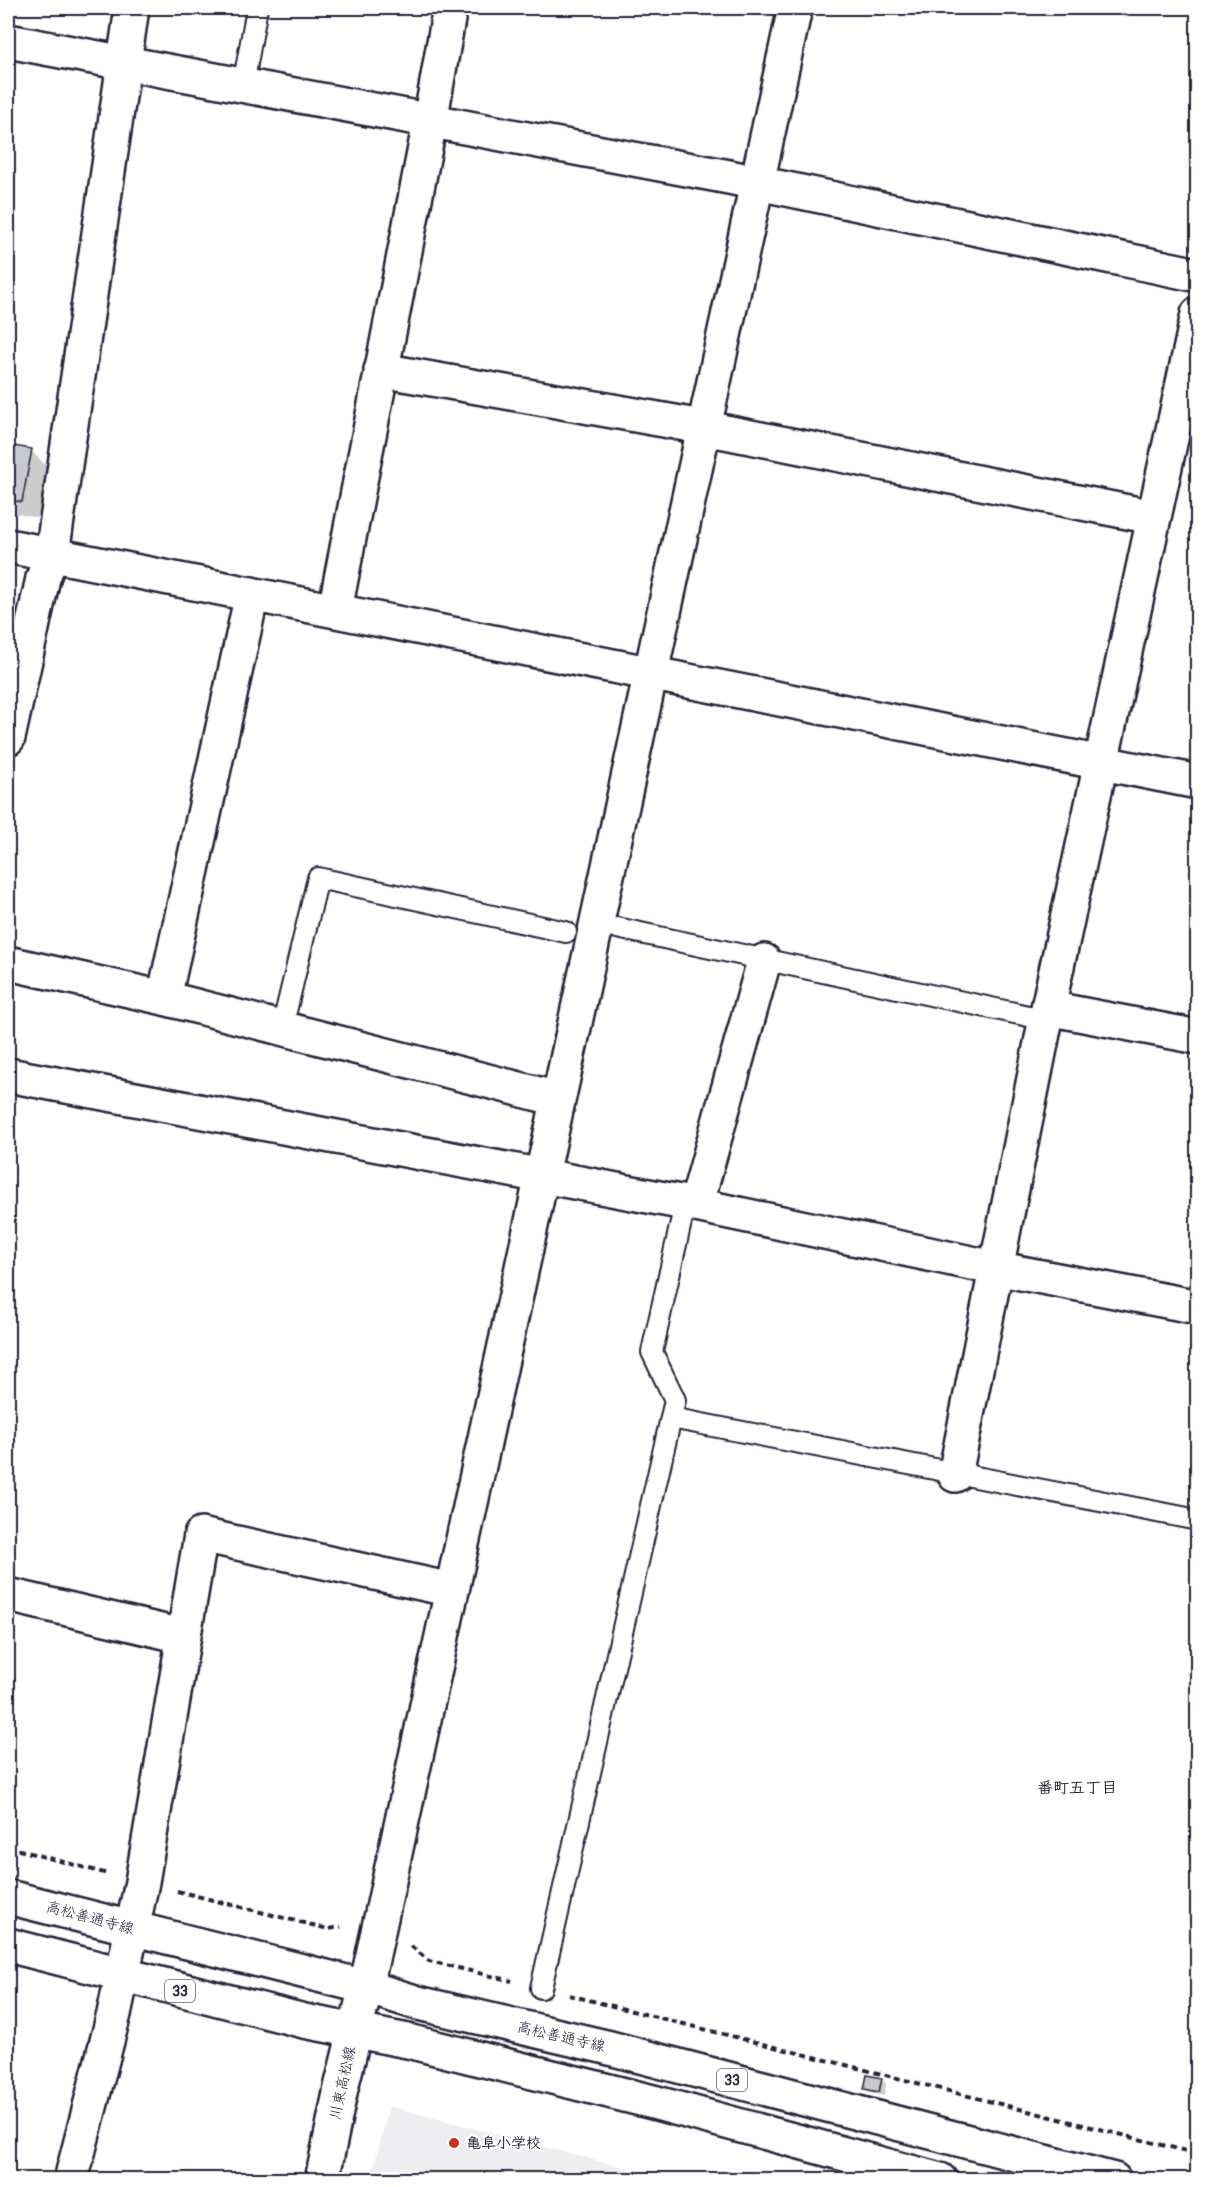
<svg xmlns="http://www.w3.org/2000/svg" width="1205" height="2187" viewBox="0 0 1205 2187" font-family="Pangolin,'Klee One',sans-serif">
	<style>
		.built { fill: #eeeef1 }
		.shadow { fill: #0003 }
		.building { fill: #c8c8cf; stroke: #22223b; stroke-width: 1.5 }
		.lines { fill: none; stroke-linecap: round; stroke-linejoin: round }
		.service-casing { stroke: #22223b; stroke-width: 24 }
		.minor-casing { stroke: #22223b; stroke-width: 38 }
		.tertiary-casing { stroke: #22223b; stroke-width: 38 }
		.secondary-casing { stroke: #22223b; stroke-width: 38 }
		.primary-casing { stroke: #22223b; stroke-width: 38 }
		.path { stroke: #22223b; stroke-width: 4; stroke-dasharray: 6 4.5; stroke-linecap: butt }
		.service { stroke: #fff; stroke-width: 20 }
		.minor { stroke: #fff; stroke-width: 33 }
		.tertiary { stroke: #fff; stroke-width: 33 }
		.secondary { stroke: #fff; stroke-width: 33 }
		.primary { stroke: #fff; stroke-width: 33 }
		.poi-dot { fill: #c8321e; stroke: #fff; stroke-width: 2 }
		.labels { text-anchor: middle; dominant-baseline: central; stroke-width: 4.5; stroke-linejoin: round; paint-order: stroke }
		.shield { fill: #fff; stroke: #646476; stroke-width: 1.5 }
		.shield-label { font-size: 14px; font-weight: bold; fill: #22223b }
		.street-label { font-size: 15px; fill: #22223b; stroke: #fff }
		.poi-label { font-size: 15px; font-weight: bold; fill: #22223b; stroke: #fff; text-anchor: start }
		.neighbourhood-label { font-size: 16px; font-weight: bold; fill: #22223b; stroke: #fff }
	</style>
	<rect width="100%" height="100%" fill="#fff"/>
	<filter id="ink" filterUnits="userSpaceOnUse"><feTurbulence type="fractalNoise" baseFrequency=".0167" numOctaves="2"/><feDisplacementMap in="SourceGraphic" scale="12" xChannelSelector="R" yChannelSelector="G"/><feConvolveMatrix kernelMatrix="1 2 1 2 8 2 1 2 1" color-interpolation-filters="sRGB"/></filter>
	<g filter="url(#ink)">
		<path class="built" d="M389,2106l278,73h-296z"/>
		<path class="shadow" d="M8,446l23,5 17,16 -10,51 -30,-6z
			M881,2079l5,5 -2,12 -13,-3 -5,-5z"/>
		<path class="building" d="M8,445l24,4 -10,53 -14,-2z
			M867,2075l15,3 -3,14 -15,-3z"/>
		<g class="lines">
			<defs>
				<path id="service" d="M243,86l14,-78
					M617,928l430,92
					M282,1028l36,-150 248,54
					M671,1418l527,102
					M541,1988l134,-588 -23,-48 33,-148"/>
				<path id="minor" d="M8,41l721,136 469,98
					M381,370l294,52 478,95
					M8,546l1190,236
					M335,610l95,-488 20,-114
					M8,738l35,-160 9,-24 80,-546
					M8,963l156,35 394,101
					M164,998l88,-404
					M1048,1008l150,29
					M8,1075l688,130 299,63 203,39
					M696,1205l68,-244
					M955,1475l93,-467 150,-694
					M8,1595l174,41
					M71,2180l43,-166 28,-132 59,-347 251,55"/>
				<path id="tertiary" d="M366,1987l429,-1979"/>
				<path id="secondary" d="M322,2180l19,-92 25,-101"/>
				<path id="primary" d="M8,1897l358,90 52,16 188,44 508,133
					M8,1945l296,76 104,20 245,61 287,78"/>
			</defs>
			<use href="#service" class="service-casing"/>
			<use href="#minor" class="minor-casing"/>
			<use href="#tertiary" class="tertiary-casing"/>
			<use href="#secondary" class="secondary-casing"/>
			<use href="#primary" class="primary-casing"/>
			<path class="path" d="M8,1847l100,27
				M177,1891l151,38 13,-2
				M411,1946l18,15 83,20
				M569,1995l629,159
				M743,2180l2,-6 22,6"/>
			<use href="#service" class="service"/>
			<use href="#minor" class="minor"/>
			<use href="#tertiary" class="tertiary"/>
			<use href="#secondary" class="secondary"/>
			<use href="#primary" class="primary"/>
		</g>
	</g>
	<circle class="poi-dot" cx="454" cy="2143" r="6"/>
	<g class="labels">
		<g class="shield">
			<rect x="165" y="1980" width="30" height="22" rx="4.5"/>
			<rect x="717" y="2069" width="30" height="22" rx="4.5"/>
		</g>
		<g class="shield-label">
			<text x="180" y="1991">33</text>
			<text x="732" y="2080">33</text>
		</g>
		<g class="street-label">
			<text transform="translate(90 1918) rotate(15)">高松善通寺線</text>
			<text transform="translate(561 2037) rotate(13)">高松善通寺線</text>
			<text transform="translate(343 2083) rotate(-78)">川東高松線</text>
		</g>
		<g class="poi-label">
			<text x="466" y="2143">亀阜小学校</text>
		</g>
		<g class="neighbourhood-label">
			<text x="1077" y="1788">番町五丁目</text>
		</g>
	</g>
	<rect width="1205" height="2187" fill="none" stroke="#fff" stroke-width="30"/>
	<rect x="15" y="15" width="1175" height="2157" fill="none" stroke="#22223b" stroke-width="2" filter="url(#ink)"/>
</svg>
